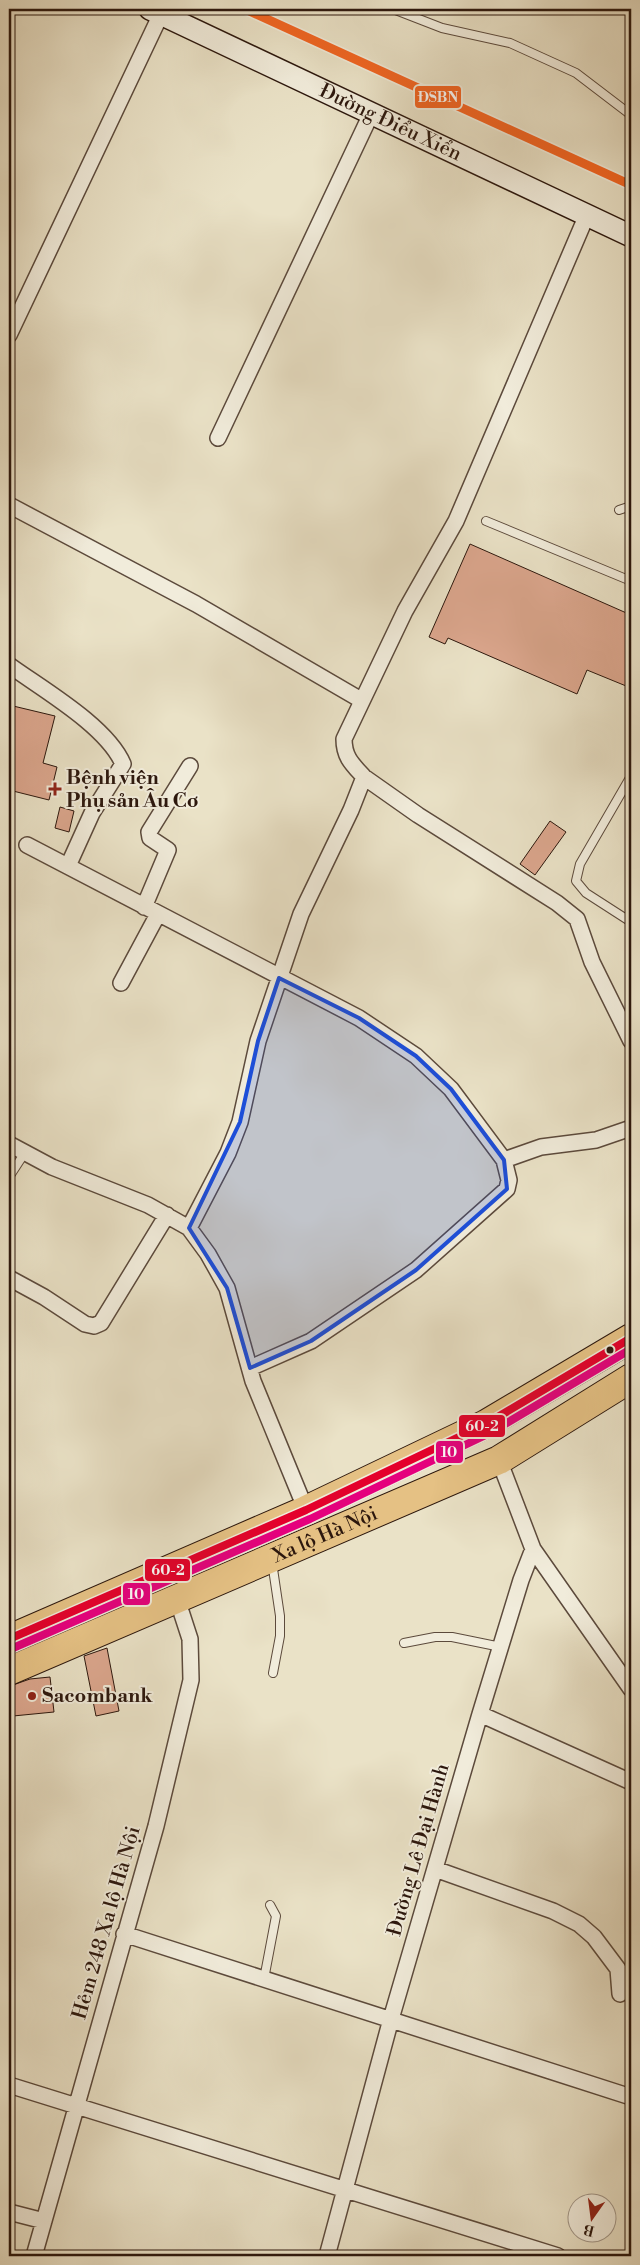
<svg xmlns="http://www.w3.org/2000/svg" width="640" height="2265" viewBox="0 0 640 2265" font-family="'Libre Bodoni',serif">
	<style>
		.building { fill: #dba68d; stroke: #2c170d }
		.lines { fill: none; stroke-linecap: round; stroke-linejoin: round }
		.lane-casing { stroke: #5c4a3c; stroke-width: 10 }
		.street-casing { stroke: #5c4a3c; stroke-width: 18 }
		.secondary-casing { stroke: #2c170d; stroke-width: 24 }
		.highway-casing { stroke: #2c170d; stroke-width: 30 }
		.lane { stroke: #f1ecdb; stroke-width: 8 }
		.street { stroke: #f1ecdb; stroke-width: 15 }
		.secondary { stroke: #f1ecdb; stroke-width: 21 }
		.highway { stroke: #e5c184; stroke-width: 28 }
		.bus-1-casing { stroke: #f1ecdb; stroke-width: 11 }
		.bus-2-casing { stroke: #f1ecdb; stroke-width: 11 }
		.bus-1 { stroke: #e4002b; stroke-width: 8 }
		.bus-2 { stroke: #e5007d; stroke-width: 8 }
		.rail-1-casing { stroke: #f1ecdb; stroke-width: 12 }
		.rail-1 { stroke: #f26522; stroke-width: 9 }
		.marked { fill: #1d4ed8; fill-opacity: 0.2; stroke: #1d4ed8; stroke-width: 4; stroke-linejoin: round }
		.poi-dot { fill: #8f2418; stroke: #f1ecdb; stroke-width: 2 }
		.bus-dot { fill: #2c170d; stroke: #f1ecdb; stroke-width: 2 }
		.labels { text-anchor: middle; dominant-baseline: central; stroke-width: 4; stroke-linejoin: round; paint-order: stroke }
		.street-label { font-size: 20px; fill: #2c170d; stroke: #f1ecdb }
		.poi-label { font-size: 20px; font-weight: bold; fill: #2c170d; stroke: #f1ecdb; text-anchor: start }
		.line-badge { stroke: #f1ecdb; stroke-width: 2 }
		.badge-label { font-size: 14px; text-anchor: middle; font-weight: bold; fill: #fff }
	</style>
	<rect width="100%" height="100%" fill="#eae2c7"/>
	<filter id="stains"><feTurbulence type="fractalNoise" baseFrequency=".004" numOctaves="4"/><feColorMatrix values="0 0 0 0 .2 0 0 0 0 .09 0 0 0 0 .02 0 0 0 .5 -.17"/></filter>
	<radialGradient id="worn" r=".72"><stop offset=".6" stop-color="#630" stop-opacity="0"/><stop offset="1" stop-color="#630" stop-opacity=".3"/></radialGradient>
	<path class="building" d="M470,544l161,71v73l-44,-18 -10,24 -129,-56 -3,6 -16,-7z
		M9,705l46,11 -12,47 14,4 -8,33 -40,-10z
		M60,807l14,4 -5,21 -14,-4z
		M550,821l16,11 -31,43 -15,-11z
		M107,1648l12,63 -23,5 -12,-60z
		M50,1677l4,35 -41,4 -3,-30 20,-7z"/>
	<g class="lines">
		<defs>
			<path id="lane" d="M393,9l49,19 68,15 66,30 55,42
				M619,510l12,-4
				M486,521l145,60
				M631,776l-51,88 -4,17 10,12 45,29
				M9,1177l15,-23
				M272,1562l8,54v20l-7,37
				M404,1643l31,-6h17l49,10
				M264,1979l12,-63 -6,-11"/>
			<path id="street" d="M9,335l152,-321
				M218,438l153,-324
				M9,505l187,99 165,96
				M9,665c33,24 98,61 114,99l-31,49 -24,53
				M364,777l54,38 139,88 20,16 15,43 39,79
				M27,845l332,173 57,38 35,33 53,71 5,20 -2,9 -91,81 -105,71 -61,27
				M144,907l24,-57 -18,-12 -1,-6 41,-66
				M121,983l37,-69
				M9,1144l43,23 96,38 41,23 19,26 19,34 26,93 53,129
				M504,1160l37,-13 55,-7 35,-12
				M189,1228l39,-75 12,-31 18,-81 43,-127 50,-104 13,-33c-12,-13 -20,-20 -20,-38l61,-128 51,-90 130,-304
				M9,1278l35,19 41,27 9,2 7,-3 66,-108
				M533,1549l98,140
				M480,1714l151,68
				M435,1869l118,42 26,13 15,13 24,32 2,25
				M124,1934l507,163
				M9,2085l549,171
				M9,2212l35,9
				M34,2256l122,-430 35,-146 -1,-41 -13,-40
				M327,2256l64,-237 89,-305 41,-134 12,-31 -34,-89"/>
			<g id="secondary">
				<path id="s1" d="M150,9l481,227"/>
			</g>
			<g id="highway">
				<path d="M9,1639l297,-129 180,-86 145,-86"/>
				<path id="s2" d="M9,1671l490,-211 132,-82"/>
			</g>
		</defs>
		<use href="#lane" class="lane-casing"/>
		<use href="#street" class="street-casing"/>
		<use href="#secondary" class="secondary-casing"/>
		<use href="#highway" class="highway-casing"/>
		<use href="#lane" class="lane"/>
		<use href="#street" class="street"/>
		<use href="#secondary" class="secondary"/>
		<use href="#highway" class="highway"/>
		<defs>
			<path id="bus-1" d="M9,1639l297,-129 180,-86 145,-86"/>
			<path id="bus-2" d="M13,1648l297,-129 180,-86 141,-84"/>
		</defs>
		<use href="#bus-1" class="bus-1-casing"/>
		<use href="#bus-2" class="bus-2-casing"/>
		<use href="#bus-1" class="bus-1"/>
		<use href="#bus-2" class="bus-2"/>
		<defs>
			<path id="rail-1" d="M245,9l386,176"/>
		</defs>
		<use href="#rail-1" class="rail-1-casing"/>
		<use href="#rail-1" class="rail-1"/>
	</g>
	<path class="marked" d="M279,978l80,40 57,38 35,33 53,71 3,29 -91,81 -105,71 -61,27 -23,-80 -38,-60 51,-106 18,-81z"/>
	<g class="poi-dot">
		<path d="M52.5 781.5h5v5h5v5h-5v5h-5v-5h-5v-5h5z"/>
		<circle cx="32" cy="1696" r="5"/>
	</g>
	<circle class="bus-dot" cx="610" cy="1350" r="4.5"/>
	<g class="labels">
		<g class="street-label">
			<text stroke="none"><textPath href="#s1" startOffset="266">Đường Điểu Xiển</textPath></text>
			<text stroke="none"><textPath href="#s2" startOffset="344">Xa lộ Hà Nội</textPath></text>
			<text transform="translate(419 1850) rotate(-74)">Đường Lê Đại Hành</text>
			<text transform="translate(107 1923) rotate(-74)">Hẻm 248 Xa lộ Hà Nội</text>
		</g>
		<g class="poi-label">
			<text x="66" y="778">Bệnh viện<tspan x="66" dy="23">Phụ sản Âu Cơ</tspan></text>
			<text x="42" y="1696">Sacombank</text>
		</g>
	</g>
	<g class="line-badge">
		<rect x="414" y="85" width="48" height="24" rx="5" fill="#f26522"/>
		<rect x="458" y="1414" width="48" height="24" rx="5" fill="#e4002b"/>
		<rect x="435" y="1440" width="29" height="24" rx="5" fill="#e5007d"/>
		<rect x="144" y="1558" width="47" height="24" rx="5" fill="#e4002b"/>
		<rect x="122" y="1582" width="29" height="24" rx="5" fill="#e5007d"/>
	</g>
	<g class="badge-label">
		<text x="438" y="102">ĐSBN</text>
		<text x="482" y="1431">60-2</text>
		<text x="449" y="1457">10</text>
		<text x="168" y="1575">60-2</text>
		<text x="136" y="1599">10</text>
	</g>
	<rect width="640" height="2265" fill="none" stroke="#eae2c7" stroke-width="30"/>
	<rect x="10" y="10" width="620" height="2245" fill="none" stroke="#2c170d" stroke-width="2.5"/>
	<rect x="15" y="15" width="610" height="2235" fill="none" stroke="#2c170d"/>
	<g transform="translate(592 2218) rotate(194)"><circle r="24" fill="#f1ecdb" stroke="#a29789"/>
	<path d="M0-4L9 19L0 12L-9 19Z" fill="#8f2418"/>
	<text y="-8" font-size="14" font-weight="bold" text-anchor="middle" fill="#2c170d">B</text>
	</g>
	<rect width="100%" height="100%" filter="url(#stains)"/>
	<rect width="100%" height="100%" fill="url(#worn)"/>
</svg>
